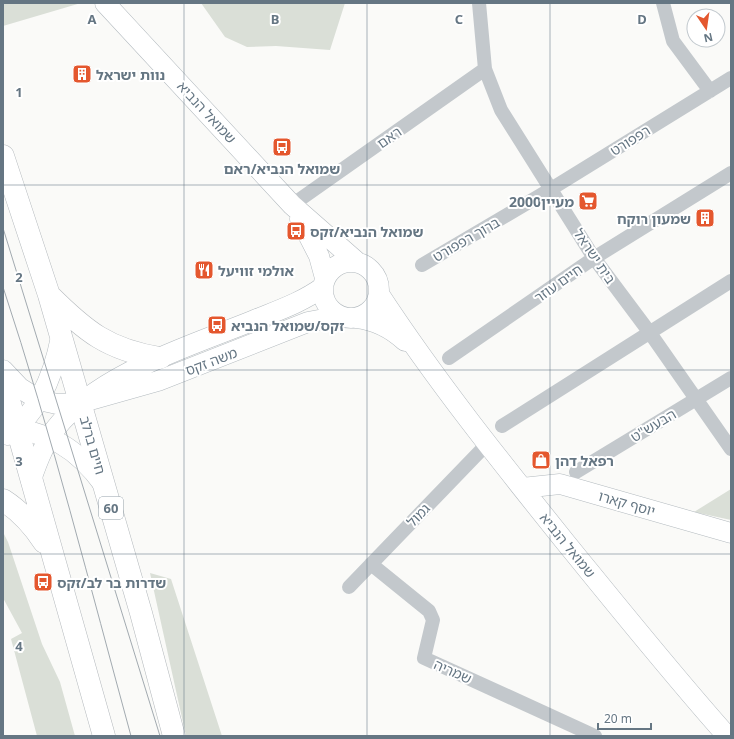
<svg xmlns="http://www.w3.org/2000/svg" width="734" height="739" viewBox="0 0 734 739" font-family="'Noto Sans','Noto Sans Hebrew',sans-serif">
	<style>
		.green { fill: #dadfd7 }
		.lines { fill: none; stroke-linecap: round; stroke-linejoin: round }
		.secondary-casing { stroke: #b3babf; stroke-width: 21 }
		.highway-casing { stroke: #b4b9bd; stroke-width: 23 }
		.street { stroke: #c3c8cc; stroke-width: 14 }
		.secondary { stroke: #fff; stroke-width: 20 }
		.highway { stroke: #fff; stroke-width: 22 }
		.tram { stroke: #a2aab0; stroke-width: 1 }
		.grid { fill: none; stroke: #657683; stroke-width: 1; stroke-opacity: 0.55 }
		.labels { text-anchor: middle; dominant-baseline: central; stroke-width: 4; stroke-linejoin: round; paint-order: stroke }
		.shield { fill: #fff; stroke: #939fa8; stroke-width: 1 }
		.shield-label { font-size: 13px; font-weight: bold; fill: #657683 }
		.poi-label { font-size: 14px; font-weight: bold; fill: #657683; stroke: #fff; text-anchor: start }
		.street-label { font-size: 14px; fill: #657683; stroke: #fff }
		.grid-label { font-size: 13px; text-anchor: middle; font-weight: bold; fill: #657683; stroke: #fff; stroke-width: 4; stroke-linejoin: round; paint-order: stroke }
	</style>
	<rect width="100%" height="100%" fill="#fafaf8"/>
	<path class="green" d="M3,3h78l-78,23z
		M201,3h144l-15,47 -54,-4 -29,1 -22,-10z
		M731,489v31l-37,-8z
		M3,532l5,10 34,102 18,38 15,54h-38l-26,-97 11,-6 -19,-35z
		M150,573l21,6 51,157h-36z"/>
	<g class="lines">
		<defs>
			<path id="secondary" d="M105,3l187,202 65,57
				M300,219l19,37 6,22
				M323 290a28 28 0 1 1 56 0a28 28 0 1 1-56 0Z
				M379,294c57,87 122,168 187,249 53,65 105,130 161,193
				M356,318c19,2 35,10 49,23
				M3,370l17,18 19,12 18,4 23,-1 78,-22 150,-59 32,-6
				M3,428c45,2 75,21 101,57
				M8,435c31,-23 46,-62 53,-98
				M31,480c6,-18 13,-37 25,-52 42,-54 134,-82 196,-107 24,-10 49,-18 71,-34
				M522,488l38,-4 171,49"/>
			<path id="highway" d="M3,156l46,139 92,318 33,123
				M49,295c36,36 59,55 111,63
				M3,379l101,357
				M3,500c17,11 30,25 41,42"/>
		</defs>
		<use href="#secondary" class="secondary-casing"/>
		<use href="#highway" class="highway-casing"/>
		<path class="street" d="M479,3l6,66 16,41 93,148 56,75 81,116
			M663,3l10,38 37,50
			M292,205l193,-136
			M422,265l129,-76 180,-111
			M449,358l145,-100 137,-85
			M502,426l229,-145
			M576,472l155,-94
			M371,564l58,47 4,9 -9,38 171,78
			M349,587l139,-144"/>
		<use href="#secondary" class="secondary"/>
		<use href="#highway" class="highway"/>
		<path class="tram" d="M3,228l157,508
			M3,287c49,148 87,299 128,449"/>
	</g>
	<path class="grid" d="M184,3v733M367,3v733M550,3v733M3,185h728M3,370h728M3,554h728"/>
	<defs>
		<symbol id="building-square" viewBox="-11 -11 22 22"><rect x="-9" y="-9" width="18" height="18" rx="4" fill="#e4572e" stroke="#fff"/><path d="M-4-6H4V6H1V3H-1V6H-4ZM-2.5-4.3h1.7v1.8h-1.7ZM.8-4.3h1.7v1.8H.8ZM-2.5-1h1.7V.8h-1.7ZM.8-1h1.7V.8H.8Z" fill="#fff"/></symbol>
		<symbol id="bus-square" viewBox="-11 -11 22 22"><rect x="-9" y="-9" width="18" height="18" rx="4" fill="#e4572e" stroke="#fff"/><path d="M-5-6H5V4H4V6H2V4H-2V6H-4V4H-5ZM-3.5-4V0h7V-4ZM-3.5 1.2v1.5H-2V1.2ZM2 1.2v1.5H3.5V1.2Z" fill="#fff"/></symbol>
		<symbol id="supermarket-square" viewBox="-11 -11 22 22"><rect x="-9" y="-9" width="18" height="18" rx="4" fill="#e4572e" stroke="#fff"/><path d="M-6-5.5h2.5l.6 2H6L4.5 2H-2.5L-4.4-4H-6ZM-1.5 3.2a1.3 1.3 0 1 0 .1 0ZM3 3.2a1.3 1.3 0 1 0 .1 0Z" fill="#fff"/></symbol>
		<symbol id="restaurant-square" viewBox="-11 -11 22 22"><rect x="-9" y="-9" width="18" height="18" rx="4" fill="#e4572e" stroke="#fff"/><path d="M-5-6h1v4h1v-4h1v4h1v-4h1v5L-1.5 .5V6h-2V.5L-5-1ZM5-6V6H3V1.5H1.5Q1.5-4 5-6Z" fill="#fff"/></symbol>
		<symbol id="shop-square" viewBox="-11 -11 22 22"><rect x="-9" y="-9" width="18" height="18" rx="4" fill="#e4572e" stroke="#fff"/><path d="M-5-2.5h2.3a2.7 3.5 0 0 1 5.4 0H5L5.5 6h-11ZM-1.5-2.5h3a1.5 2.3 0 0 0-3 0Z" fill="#fff"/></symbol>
	</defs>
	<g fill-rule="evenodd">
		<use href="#building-square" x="71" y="63" width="22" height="22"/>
		<use href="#bus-square" x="271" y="136" width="22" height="22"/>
		<use href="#supermarket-square" x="577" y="190" width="22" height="22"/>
		<use href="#building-square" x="694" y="207" width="22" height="22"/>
		<use href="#bus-square" x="285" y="220" width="22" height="22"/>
		<use href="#restaurant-square" x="193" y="259" width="22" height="22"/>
		<use href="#bus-square" x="206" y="314" width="22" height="22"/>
		<use href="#shop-square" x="530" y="449" width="22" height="22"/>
		<use href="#bus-square" x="32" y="571" width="22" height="22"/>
	</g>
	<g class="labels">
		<rect class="shield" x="99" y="497" width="24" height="22" rx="3"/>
		<g class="shield-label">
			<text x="111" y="508">60</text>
		</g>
		<g class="poi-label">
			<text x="96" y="74">נוות ישראל</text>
			<text x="282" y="168" text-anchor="middle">שמואל הנביא/ראם</text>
			<text x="574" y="201" text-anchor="end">מעיין2000</text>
			<text x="691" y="218" text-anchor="end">שמעון רוקח</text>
			<text x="310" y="231">שמואל הנביא/זקס</text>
			<text x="218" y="270">אולמי זוויעל</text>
			<text x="231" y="325">זקס/שמואל הנביא</text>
			<text x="555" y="460">רפאל דהן</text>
			<text x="57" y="582">שדרות בר לב/זקס</text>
		</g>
		<g class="street-label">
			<text transform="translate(207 112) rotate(47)">שמואל הנביא</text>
			<text transform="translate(389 137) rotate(-35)">ראם</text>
			<text transform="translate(630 140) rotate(-32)">רפפורט</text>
			<text transform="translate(466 239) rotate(-30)">ברוך רפפורט</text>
			<text transform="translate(595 256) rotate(56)">בית ישראל</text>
			<text transform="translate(558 283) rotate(-35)">חיים עוזר</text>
			<text transform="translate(211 361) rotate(-21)">משה זקס</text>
			<text transform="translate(653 425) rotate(-31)">הבעש"ט</text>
			<text transform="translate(93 445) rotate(74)">חיים ברלב</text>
			<text transform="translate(627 503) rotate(16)">יוסף קארו</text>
			<text transform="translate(418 515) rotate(-46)">גמול</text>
			<text transform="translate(568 545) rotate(51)">שמואל הנביא</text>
			<text transform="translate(453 671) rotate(24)">שמריה</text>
		</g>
	</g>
	<g class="grid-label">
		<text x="92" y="24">A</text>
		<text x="275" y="24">B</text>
		<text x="459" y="24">C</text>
		<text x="642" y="24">D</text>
		<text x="19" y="97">1</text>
		<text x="19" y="282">2</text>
		<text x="19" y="466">3</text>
		<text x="19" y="651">4</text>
	</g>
	<rect width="734" height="739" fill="none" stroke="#657683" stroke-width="8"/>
	<g transform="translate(706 28) rotate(167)"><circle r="19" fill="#ffffff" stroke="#c1c8cd"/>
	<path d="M0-3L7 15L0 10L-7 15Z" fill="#e4572e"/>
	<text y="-6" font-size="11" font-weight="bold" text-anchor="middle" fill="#657683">N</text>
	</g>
	<path d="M598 723v6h53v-6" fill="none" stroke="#657683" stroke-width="2"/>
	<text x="604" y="723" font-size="12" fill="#657683" stroke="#ffffff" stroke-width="3" paint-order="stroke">20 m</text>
</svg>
